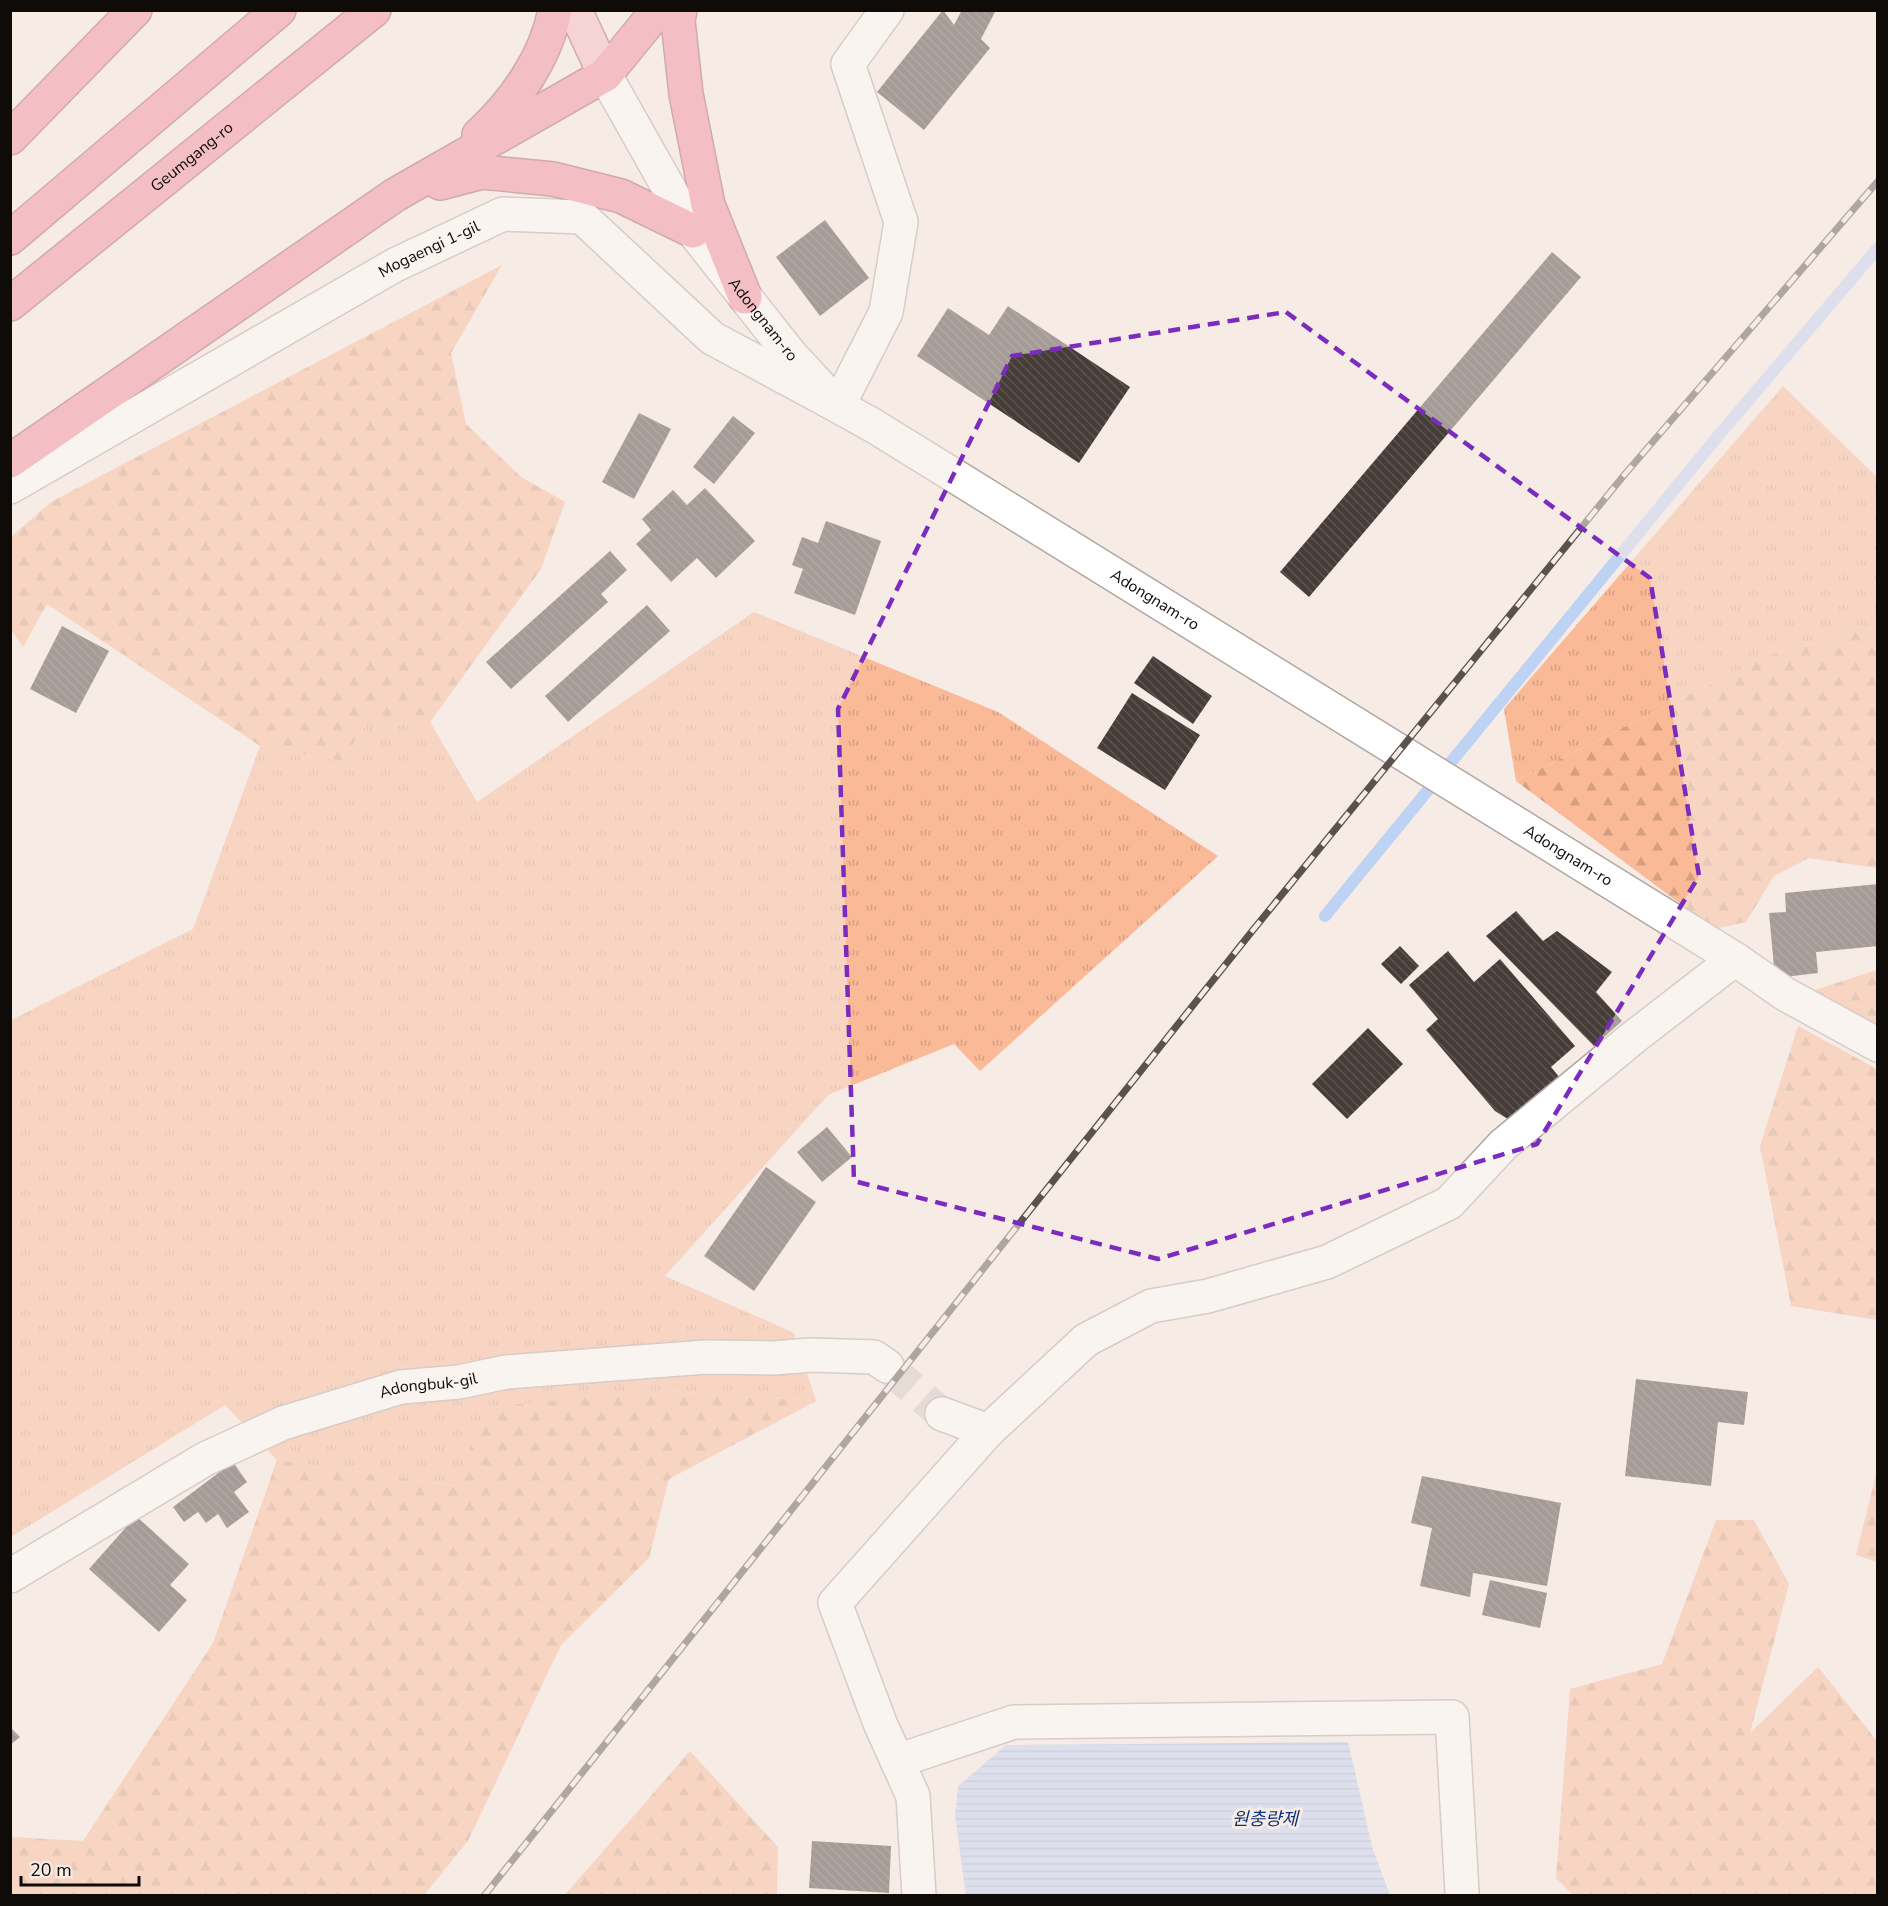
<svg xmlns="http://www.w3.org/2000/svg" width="1888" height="1906" viewBox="0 0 1888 1906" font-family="'Nunito Sans','Noto Sans KR',sans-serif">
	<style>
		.grass { fill: url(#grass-tufts) }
		.forest { fill: url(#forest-firs) }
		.water { fill: url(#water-rules) }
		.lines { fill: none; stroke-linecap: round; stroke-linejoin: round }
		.stream { stroke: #bed2f4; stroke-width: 12 }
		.building { fill: url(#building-back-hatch) }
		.minor-tunnel { stroke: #d3c9c4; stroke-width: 33; stroke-dasharray: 33 16; stroke-linecap: butt }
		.minor-casing { stroke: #b1a6a1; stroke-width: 36 }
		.major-casing { stroke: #a25c69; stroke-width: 36 }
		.highway-casing { stroke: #a25c69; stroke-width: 36 }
		.minor { stroke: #fff; stroke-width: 33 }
		.major { stroke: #f7b8c4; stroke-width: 33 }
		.highway { stroke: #f2889d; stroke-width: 33 }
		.rail-casing { stroke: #595350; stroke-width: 7 }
		.rail { stroke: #f6ebe5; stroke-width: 4.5; stroke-dasharray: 14; stroke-linecap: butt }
		.marked { fill: none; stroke: #7b2cbf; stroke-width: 4.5; stroke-dasharray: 12 8; stroke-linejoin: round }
		.labels { text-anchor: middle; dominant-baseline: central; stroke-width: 6; stroke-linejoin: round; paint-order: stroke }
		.street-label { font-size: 16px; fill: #0e0b09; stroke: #f6ebe5 }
		.water-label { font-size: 18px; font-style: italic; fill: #0b347a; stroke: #f6ebe5 }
	</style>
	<defs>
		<pattern id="grass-tufts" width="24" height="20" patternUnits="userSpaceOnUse" patternTransform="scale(1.5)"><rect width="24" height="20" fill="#faba98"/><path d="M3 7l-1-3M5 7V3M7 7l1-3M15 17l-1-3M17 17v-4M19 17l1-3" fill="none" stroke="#d59f82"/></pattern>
		<pattern id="forest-firs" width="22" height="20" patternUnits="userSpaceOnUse" patternTransform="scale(1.5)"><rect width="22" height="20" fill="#faba98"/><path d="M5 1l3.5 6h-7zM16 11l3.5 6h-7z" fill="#d59f82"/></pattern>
		<pattern id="water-rules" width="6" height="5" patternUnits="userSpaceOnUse" patternTransform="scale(1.5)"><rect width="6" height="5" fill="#bed2f4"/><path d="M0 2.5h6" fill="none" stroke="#a2b3d0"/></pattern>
		<pattern id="building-back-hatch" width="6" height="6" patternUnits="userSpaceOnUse" patternTransform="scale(1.5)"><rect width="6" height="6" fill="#463d39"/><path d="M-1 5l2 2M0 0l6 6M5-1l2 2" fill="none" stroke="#5d5552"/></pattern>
	</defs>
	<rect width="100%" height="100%" fill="#f6ebe5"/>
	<path class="grass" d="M1783,386l94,91v150l-108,28 -253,126 -12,-72z
		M754,612l244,100 220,144 -238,215 -26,-27 -126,51 -163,181 129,57 22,68 -148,-10 -211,95 -180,-26 -52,-55 -214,132v-517l182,-91 67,-183 82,15 24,-38 64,-1 47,80z"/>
	<path class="forest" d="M502,265l-51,88 15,71 55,53 44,25 -24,67 -111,153 -64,1 -24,38 -82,-15 -213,-142 -24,43 -12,-17v-93l40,-35z
		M1877,627v241l-68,-10 -35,18 -28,46 -32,7 -198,-148 253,-126z
		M1877,970v56l-69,-34z
		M1798,1026l79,43v251l-86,-14 -31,-160z
		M668,1391l148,10 -147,78 -20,79 -88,87 -93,196 -44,54h-413v-58l72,4 130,-198 64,-183 180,26 27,-79z
		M1877,1471l1,91h-1l-21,-7z
		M1716,1520h38l35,64 -39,149 68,-66 59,74v154h-304l-17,-17 14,-189 92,-25z
		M690,1751l88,96 -1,48h-212z"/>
	<path class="water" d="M1348,1742l25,108 17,45h-424l-11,-79 3,-30 48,-41z"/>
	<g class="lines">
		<path class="stream" d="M1325,916l393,-480 160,-188"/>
	</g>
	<path class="building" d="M943,10l11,15 8,-15h34l-15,29 9,9 -66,82 -47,-38z
		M825,220l44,58 -49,38 -44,-59z
		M1552,252l29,25 -272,320 -29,-25z
		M1008,306l122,81 -51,76 -162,-107 31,-48 41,27z
		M639,413l32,16 -37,70 -32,-17z
		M733,416l22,17 -41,51 -21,-17z
		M705,488l50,53 -39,37 -19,-20 -26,24 -35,-38 15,-14 -9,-11 31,-29 14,15z
		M826,521l55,20 -26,74 -61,-22 9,-24 -11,-4 10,-28 16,6z
		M610,551l17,19 -26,24 7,8 -97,87 -25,-27z
		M647,605l23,26 -102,91 -23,-26z
		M62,626l47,25 -33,62 -46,-24z
		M1153,656l59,40 -19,28 -59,-41z
		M1132,693l68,42 -35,55 -68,-42z
		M1878,884v62l-62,6 2,21 -43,5 -6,-65 17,-1 -1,-19z
		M1516,911l27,30 14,-10 55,41 -16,20 26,29 -28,25 -108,-110z
		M1400,946l19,20 -18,18 -20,-20z
		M1448,951l26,31 26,-23 75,87 -24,21 9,11 -49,43 -16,-10 -69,-81 12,-11 -29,-34z
		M1368,1028l35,36 -56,55 -35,-35z
		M827,1127l25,30 -30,25 -25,-30z
		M766,1167l50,35 -62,89 -50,-35z
		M1636,1379l112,13 -4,33 -26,-3 -7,64 -86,-10z
		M233,1462l14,20 -13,10 15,20 -22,16 -9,-14 -12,9 -8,-11 -14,10 -11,-15z
		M1422,1476l139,27 -14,83 -74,-13 -3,24 -50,-11 12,-58 -21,-5z
		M136,1516l53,48 -19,21 17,15 -28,32 -70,-63z
		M1490,1580l57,13 -7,35 -58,-13z
		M10,1727l10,10 -10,8z
		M812,1841l79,5 -2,47 -80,-5z"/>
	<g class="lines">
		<path class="minor-tunnel" d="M887,1366l55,48"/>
		<defs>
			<g id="minor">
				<path id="s1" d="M605,75l88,156 97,123 48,52 36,20 861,533 50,35 93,51"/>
				<path id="s2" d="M10,487l385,-222 108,-51 79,3 130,121 126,68 48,-94 15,-90 -53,-158 39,-54"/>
				<path d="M942,1414l46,17 98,-91 65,-34 57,-10 119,-34 122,-59 54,-58 131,-108 101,-78"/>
				<path id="s3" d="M10,1576l195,-117 78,-36 118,-36 58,-5 47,-10 200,-15 68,1 37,-3 63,2 13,9"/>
				<path d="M897,1761l117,-39 438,-5 10,175"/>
				<path d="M919,1896l-6,-100 -33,-73 -45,-120 153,-172"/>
			</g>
			<path id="major" d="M575,10l30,65"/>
			<g id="highway">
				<path d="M680,10l-2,11 8,73 22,111 37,92"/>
				<path d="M479,135c35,-32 67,-77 76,-125"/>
				<path d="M10,138l125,-128"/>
				<path d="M440,183l42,-11 71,7 68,17 72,35"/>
				<path d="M10,238l269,-228"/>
				<path id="s4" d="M10,304l364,-294"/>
				<path d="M10,461l385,-266 210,-120 53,-65"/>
			</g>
		</defs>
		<use href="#minor" class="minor-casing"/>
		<use href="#major" class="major-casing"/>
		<use href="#highway" class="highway-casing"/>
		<use href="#minor" class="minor"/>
		<use href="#major" class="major"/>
		<use href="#highway" class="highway"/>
		<defs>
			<path id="rail" d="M484,1896l769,-966 372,-456 253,-293"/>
		</defs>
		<use href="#rail" class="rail-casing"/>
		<use href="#rail" class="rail"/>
	</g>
	<path d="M0 0H1888V1906H0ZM1286,312l364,266 49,298 -162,268 -379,115 -304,-78 -16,-472 174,-353z" fill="#f6ebe5" fill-opacity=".55" fill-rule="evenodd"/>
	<path class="marked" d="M1286,312l364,266 49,298 -162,268 -379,115 -304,-78 -16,-472 174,-353z"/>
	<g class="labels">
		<g class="street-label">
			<text stroke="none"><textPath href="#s4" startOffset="234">Geumgang-ro</textPath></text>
			<text stroke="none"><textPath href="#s2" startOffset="482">Mogaengi 1-gil</textPath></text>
			<text stroke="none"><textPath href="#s1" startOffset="292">Adongnam-ro</textPath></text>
			<text stroke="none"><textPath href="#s1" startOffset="778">Adongnam-ro</textPath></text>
			<text stroke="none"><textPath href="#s1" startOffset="1264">Adongnam-ro</textPath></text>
			<text stroke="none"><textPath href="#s3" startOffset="464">Adongbuk-gil</textPath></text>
		</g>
		<g class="water-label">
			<text x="1265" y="1819">원충량제</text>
		</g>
	</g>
	<rect width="1888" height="1906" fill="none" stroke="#0e0b09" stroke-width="24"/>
	<path d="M21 1876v9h118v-9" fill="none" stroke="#0e0b09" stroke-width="3"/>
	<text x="30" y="1876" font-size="18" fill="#0e0b09" stroke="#f6ebe5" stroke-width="4.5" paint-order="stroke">20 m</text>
</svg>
